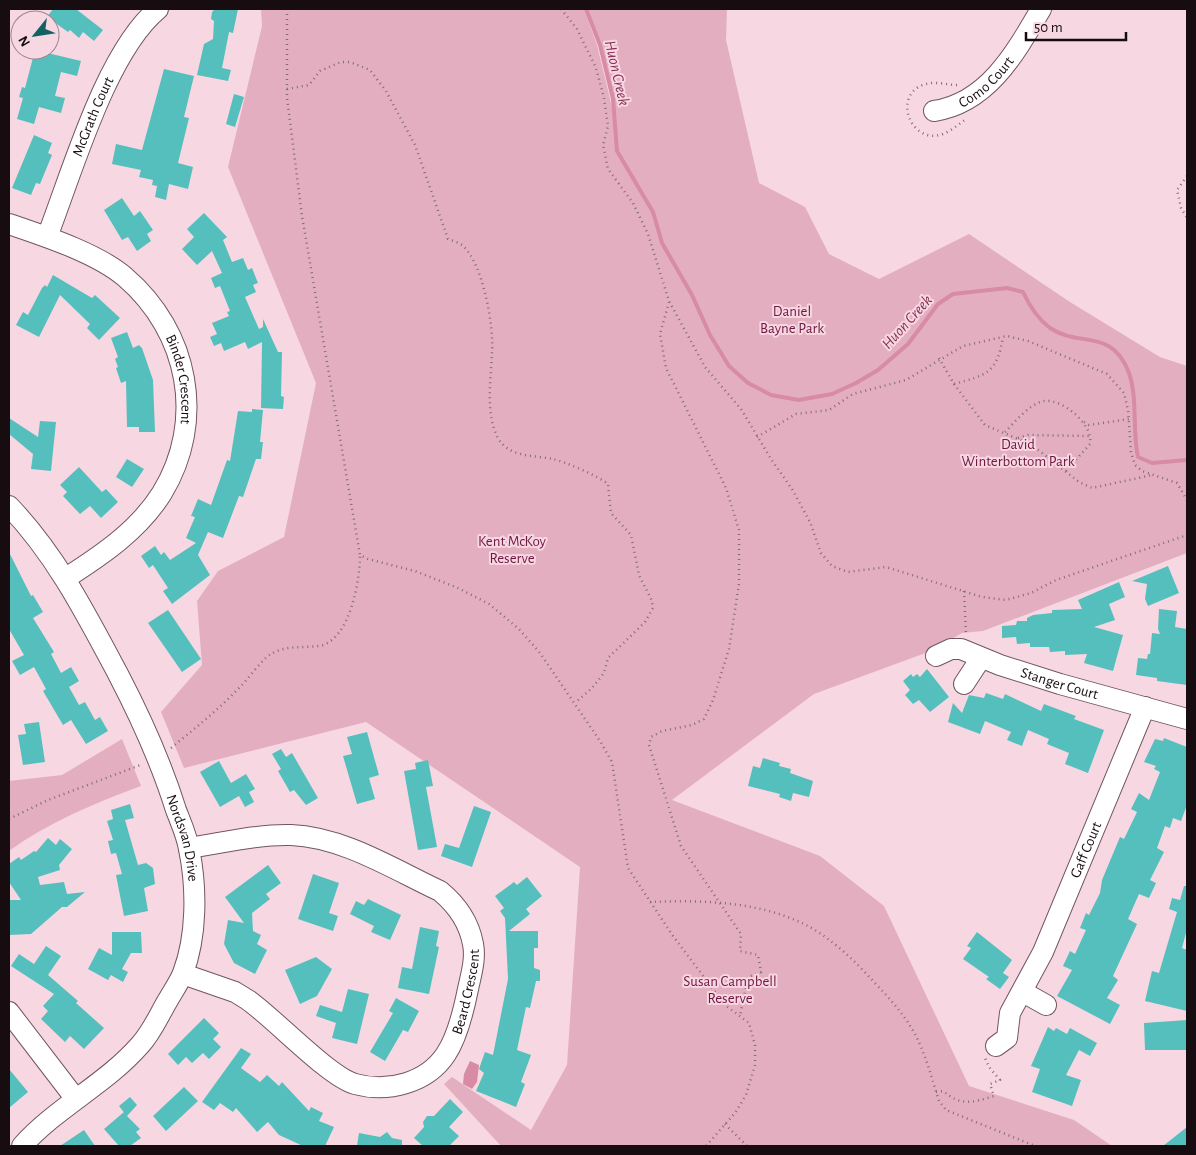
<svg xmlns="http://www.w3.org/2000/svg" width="1196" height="1155" viewBox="0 0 1196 1155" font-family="'Alegreya Sans',sans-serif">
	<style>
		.green { fill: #e3afc0 }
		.water { fill: #d78ba5 }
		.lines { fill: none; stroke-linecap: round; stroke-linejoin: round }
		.stream { stroke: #d78ba5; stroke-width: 4 }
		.building { fill: #55bfbd }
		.minor-casing { stroke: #71565f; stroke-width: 22 }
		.path { stroke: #816d73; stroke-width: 2.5; stroke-dasharray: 1 4; stroke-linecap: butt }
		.minor { stroke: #fff; stroke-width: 20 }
		.labels { text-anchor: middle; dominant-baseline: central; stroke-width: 4; stroke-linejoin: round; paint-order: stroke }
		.street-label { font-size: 15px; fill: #170d10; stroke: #f7d8e2 }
		.park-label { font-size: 15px; fill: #701740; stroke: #f7d8e2 }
		.water-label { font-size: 16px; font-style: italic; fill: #882e54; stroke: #f7d8e2 }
	</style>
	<rect width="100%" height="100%" fill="#f7d8e2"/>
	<path class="green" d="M261,9h323l13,36 15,62 1,-8 -13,-54 -14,-36h141l-1,31 33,143 46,24 24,47 50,25 90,-45 101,68 90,55 27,9v187l-204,78 -21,2 -31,18 -117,43 -142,106 148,56 64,50 85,180 105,34 38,26h-611l-57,-62 8,-7 79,53 36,-65 13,-198 -214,-145 -182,46 -23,-56 41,-47 -5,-64 21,-30 66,-34 32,-154 -88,-216 34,-141z
		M122,739l19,47c-46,17 -92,36 -132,65v-70l53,-6z"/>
	<path class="water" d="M470,1061l9,4 -2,17 -5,7 -9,-5 1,-10z"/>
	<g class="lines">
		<path class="stream" d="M586,9l14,36 13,54 4,52 36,61 9,31 30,52 18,40 19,31 19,17 23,12 28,5 33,-6 24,-11 22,-13 30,-26 30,-40 15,-10 54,-6 16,4c6,13 15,27 27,36 29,20 62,-1 79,45 9,26 3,57 9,84l14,6 35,-3"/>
	</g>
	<path class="building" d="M53,9h23l27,21 -9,11 -11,-9 -4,6 -9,-8 -2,2 -21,-15z
		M215,9h23l-5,24 -4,-1 -7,36 9,2 -3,11 -31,-6 7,-31 9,-5 1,-18 -3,-2 1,-7z
		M35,50l46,11 -4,15 -16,-4 -6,24 10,2 -4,15 -22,-6 -5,17 -17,-5 6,-21 -4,-1 3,-10 3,1z
		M164,69l30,7 -10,41 5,1 -11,45 15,4 -5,22 -19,-5 -3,16 -11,-3 2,-11 -5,-1 1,-5 -14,-3 2,-7 -29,-6 4,-20 26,6z
		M234,94l10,3 -9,30 -9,-3z
		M34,135l18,8 -4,10 4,2 -12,29 -4,-1 -5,12 -19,-7z
		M122,198l12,18 6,-5 13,19 -6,4 4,7 -14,10 -9,-14 -6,3 -18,-30z
		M204,213l23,24 -4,3 9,22 11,-4 5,12 4,-2 6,15 -5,2 3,7 -11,5 14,32 4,-2v-8l15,33h4l-1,44 3,1 -1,12 -22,-1 1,-66 -14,7 -3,-7 -21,9 -3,-8 -7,3 -4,-9 7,-3 -5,-11 17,-7 -2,-4 3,-1 -10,-25 -5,2 -4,-10 11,-5 -10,-22 -15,14 -15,-16 12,-12 -7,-8z
		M53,275l39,23 3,-3 25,23 -21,22 -12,-12 3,-4 -30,-29 -21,42 -23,-12 7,-13 5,3 14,-27 3,-3 2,2z
		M127,332l6,16 6,-3 3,3 11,32 2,52h-16v-5h-12l-1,-46 -5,2 -5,-15 2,-1 -3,-8 3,-2 -7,-19z
		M252,409l11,1 -3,32h3l-2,17h-5l-13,38 -4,-1 -16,42 -15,-6 -10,23 12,20 -38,29 -9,-13 5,-3 -15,-23 -4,3 -8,-12 14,-10 6,9 3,-3 6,8 26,-17 -10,-5 9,-21 -4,-1 7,-17 13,6 16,-45 3,1 8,-50 14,1z
		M9,418l29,19 2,-16 16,1 -5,49 -20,-2 2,-15 -24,-20z
		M127,459l17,10 -12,18 -16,-10z
		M79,467l23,25 4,-3 12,13 -17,16 -11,-12 -10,8 -17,-18 4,-4 -7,-7z
		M9,552l22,44 2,-1 10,17 -10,6 21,34 -3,2 10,19 10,-6 8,14 -10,6 10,18 6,-3 10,18 5,-3 8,14 -22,13 -15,-24 -8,5 -20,-34 3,-2 -12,-22 -14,8 -8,-14 12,-6 -15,-26z
		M1168,566l11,27 -31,13 -3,-7 2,-15 -15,-3z
		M1119,582l6,15 -16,7 6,16 -21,7 29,8 -10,36 -29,-8 3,-9 -22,1v-4l-15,1 -1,-5h-19v-4l-13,1 -1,-7 -14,1v-12l14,-1 1,-4h10v-3l6,-3 19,-2v-3l30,-1 -4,-9z
		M1159,609l18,2 -2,16 12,2v56l-30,-4v-3l-21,-3 2,-17 9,1 1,-5h2l2,-21 8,1 -2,-5z
		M168,610l33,49 -19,13 -34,-49z
		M927,669l22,28 -19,15 -11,-12 -6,4 -8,-9 5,-5 -7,-9 8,-7 2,3 4,-3 3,3z
		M986,693l17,6 2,-5 36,17 3,-7 32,12 -2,3 30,11 -16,43 -23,-9 4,-11 -22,-9 2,-5 -21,-9 -6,16 -15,-6 4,-8 -26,-11 -5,13 -32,-12 5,-19 9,10 7,-18 15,3z
		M39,722l6,40 -22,3 -5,-30 8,-1 -2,-10z
		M367,732l12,43 -10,3 6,21 -18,5 -14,-48 9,-2 -5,-17z
		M1164,738l23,9v58l-6,16 -8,-3 -3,10 -5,-2 -8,22 7,4 -14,28 6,3 -7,15 -10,-4 -11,25 9,5 -24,52 5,4 -11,18 13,7 -10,19 -53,-28 15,-26 -9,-4 7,-15 5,3 11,-24 -6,-2 6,-15 3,2 11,-22 2,-13 18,-43 4,2 13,-27 -6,-3 8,-16 10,7 11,-28 -6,-3 2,-3 -12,-4 11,-23 8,2z
		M281,749l5,8 6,-4 26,45 -12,7 -12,-15 -4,2 -12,-21 3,-2 -9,-15z
		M763,758l17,5 -1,3 12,3 -1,4 23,8 -4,16 -16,-4 -2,8 -12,-4 1,-3 -32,-8 5,-20 7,2z
		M428,760l5,26 -7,1 11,60 -19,3 -14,-79 12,-2 -1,-6z
		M219,761l12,22 15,-9 9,15 -6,3 5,10 -9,5 -6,-11 -19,11 -20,-35z
		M130,804l4,14 -9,2 13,45 8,-2 7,5 2,16 -11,4 4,23 -24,5 -8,-41 6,-1 -6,-21 -5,1 -3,-13 5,-1 -6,-19 6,-2 -2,-9z
		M474,806l17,6 -19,55 -31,-11 4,-12 14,4z
		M48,838l8,7 4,-6 12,10 -13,16 1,5 -22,7 2,8 24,-3 3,12 18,-2 -18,15h-5l-31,27 -22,1v-35h12l-12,-18v-18l10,-7 2,3 13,-9 2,1z
		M268,865l13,18 -15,11 4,5 -18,14 1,18 8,4 -4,9 10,6 -12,24 -21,-11 -10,-19 4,-24 16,3 -19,-26z
		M313,874l26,9 -10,30 9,3 -5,15 -35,-12z
		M527,877l15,19 -16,13 4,5 -21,17h29v17h-4v20l6,2v11h-4l-6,27 -4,-1 -9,43 14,5 -10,27 4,2 -9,23 -40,-16 8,-18 -5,-4 6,-17 8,3 15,-76 -3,-61 -5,-7 4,-3 -9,-12 19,-14 3,3z
		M1184,886h3v43l-5,19 5,2v61l-42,-10 7,-30 7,2 18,-61 -8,-3 3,-11 8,2z
		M368,899l33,16 -11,25 -19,-8 3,-6 -24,-12 6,-13 8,4z
		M420,927l19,4 -3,15 3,1 -10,47 -31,-6 4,-21 10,2z
		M112,932h29l1,21h-11l-9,16 6,3 -5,10 -12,-7 -3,5 -20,-11 11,-21 13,7z
		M977,932l35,28 -9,13 6,4 -9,12 -14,-10 3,-2 -26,-18 8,-11 -4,-2z
		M46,946l15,10 -13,19 30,26 -2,2 28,25 -20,21 -14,-13 -5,6 -24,-23 7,-8 -5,-5 11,-12 -43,-28 8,-12 15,10z
		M316,957l16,12 -15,27 -17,8 -15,-34z
		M348,989l21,5 -12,50 -25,-6 4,-15 -20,-7 4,-11 22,7z
		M396,998l23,13 -11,21 -5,-2 -18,31 -15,-9 23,-39 -4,-2z
		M204,1018l15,15 -6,6 8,8 -12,12 -6,-6 -11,10 -6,-6 -8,8 -10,-11z
		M1187,1020v30h-42l-1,-27z
		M1048,1027l6,4 2,-3 11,6 3,-6 27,15 -7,13 -11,-6 -13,25 15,5 -9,26 -40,-14 8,-23 -9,-3z
		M241,1048l10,6 -10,14 19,14 7,-7 12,11 3,-4 27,29 2,-4 12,6 -4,8 15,6 -9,19h-22l-24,-11 -11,-13 -11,10 -21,-24 -3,4 -13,-9 -6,7 -12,-8z
		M9,1069l19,23 -19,16z
		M184,1087l14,14 -32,30 -13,-15z
		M130,1097l7,8 -10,11 13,13 -4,3 5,6 -11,8h-11l-15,-17 20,-17 2,3 -7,-9z
		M450,1099l13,13 -14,15 10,9 -10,10h-26l-9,-8 10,-11 -1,-5 4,-6h7z
		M1187,1127v19h-24z
		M84,1130l11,16h-35z
		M387,1132l5,6 10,2v6h-45l2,-13 21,4z"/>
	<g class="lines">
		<defs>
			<g id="minor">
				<path id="s1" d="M934,111c54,-8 82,-59 107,-102"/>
				<path id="s2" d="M9,224c35,12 88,29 116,53 64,55 81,144 37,216 -23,37 -60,62 -96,85"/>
				<path id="s3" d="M47,237c25,-64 59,-185 111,-228"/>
				<path id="s4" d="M9,506c47,49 77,108 109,168 23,44 43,88 58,136 5,13 11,26 13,39 8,39 8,87 -6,124 -4,10 -10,18 -15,27 -9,15 -16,32 -28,45 -34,39 -83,62 -118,101"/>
				<path id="s5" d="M936,656l15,-7h10l39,16 60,19 127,35"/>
				<path d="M964,684l17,-26"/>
				<path id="s6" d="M183,974l52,18 13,8c27,19 81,77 107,84 33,9 72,-1 91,-30 12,-18 18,-45 22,-65 3,-14 8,-30 5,-45 -4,-22 -16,-39 -33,-53 -47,-22 -97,-54 -149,-56 -33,-1 -69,8 -102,13"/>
				<path d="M1023,992l23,13"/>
				<path d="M9,1012l66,86"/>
				<path id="s7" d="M996,1046l11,-8 3,-25 33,-61 102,-245"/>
			</g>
		</defs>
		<use href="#minor" class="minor-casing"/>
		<path class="path" d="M287,9v89l15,118 58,339 8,4 47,12 43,17 31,16 30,25 21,24 60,88 12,21 16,106 45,68 52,69 24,18 6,22v20l-9,30 -11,18 -29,33
			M561,9l16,20 19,39 8,30 4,28 -5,19 5,24 25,34 15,31 21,67 36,66 36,42 30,50 21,30 18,33 11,31 11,13 16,6 38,-5 96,30 24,3 25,-7 25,-13 131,-45
			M957,85c-10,0 -21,-4 -31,-1 -35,9 -16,62 17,50 8,-3 16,-10 23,-15
			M287,89l22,-4 11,-14 21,-9h9l20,8 16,21 29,54 33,94c5,2 10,3 14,6 21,17 32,82 30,107 -1,27 -7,62 6,86 11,20 36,17 55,21 13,3 45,17 55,25l3,29 20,22 8,40 13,26 1,7 -8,14 -37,36 -4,15 -12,15 -17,15
			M1187,176l-10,14 4,18 6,10
			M669,302l-9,32 6,34 60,120 13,42v54l-10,65 -16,51 -9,19 -12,6 -30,6 -11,6 -2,8 32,101 60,88 -1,17 18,4 3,17 -13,5 -8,39
			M939,358l15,26 31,41 47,20 47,37 13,6 60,-13
			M954,384c33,-9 43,-11 49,-47
			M1084,422l5,3 40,-6
			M1005,432c10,-10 24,-28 39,-31 18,-3 50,24 46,43l-24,27
			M757,437l39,-23 33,-4 24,-16 53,-14 57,-34 44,-10 21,5 79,33 17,19 4,17 3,42 4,13 7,6 35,12 10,17
			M1018,438l10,-3 61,1
			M964,591l2,43
			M171,748c23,-19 46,-37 66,-58 10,-9 24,-30 34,-36 15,-9 32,-6 48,-8 31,-5 41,-66 41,-91
			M9,819l39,-19 95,-36
			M650,902c51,-2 107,-1 154,22 26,13 50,36 70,58 16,17 31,33 42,54 10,20 16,43 23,65l7,9 89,36
			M936,1092l7,-1c18,15 29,12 51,5l-4,-12 10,-4 -11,-13 -4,-9
			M725,1124l22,22"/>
		<use href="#minor" class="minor"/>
	</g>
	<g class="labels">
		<g class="street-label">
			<text stroke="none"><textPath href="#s1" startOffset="61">Como Court</textPath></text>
			<text stroke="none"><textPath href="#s3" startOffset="129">McGrath Court</textPath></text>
			<text stroke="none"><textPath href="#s2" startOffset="248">Binder Crescent</textPath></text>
			<text stroke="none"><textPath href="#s5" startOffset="131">Stanger Court</textPath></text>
			<text stroke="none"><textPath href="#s4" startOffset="378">Nordsvan Drive</textPath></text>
			<text stroke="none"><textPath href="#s7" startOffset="219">Gaff Court</textPath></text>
			<text stroke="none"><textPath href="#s6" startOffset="375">Beard Crescent</textPath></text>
		</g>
		<g class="park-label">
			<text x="792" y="311">Daniel<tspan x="792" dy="17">Bayne Park</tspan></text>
			<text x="1018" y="444">David<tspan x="1018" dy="17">Winterbottom Park</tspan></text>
			<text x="512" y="541">Kent McKoy<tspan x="512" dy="17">Reserve</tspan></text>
			<text x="730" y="981">Susan Campbell<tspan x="730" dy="17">Reserve</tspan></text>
		</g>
		<g class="water-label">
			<text transform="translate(617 73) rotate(77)">Huon Creek</text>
			<text transform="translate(907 322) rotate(-48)">Huon Creek</text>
		</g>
	</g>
	<rect width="1196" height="1155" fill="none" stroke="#170d10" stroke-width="20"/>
	<g transform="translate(35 35) rotate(240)"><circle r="24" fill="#f7d8e2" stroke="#9d878e"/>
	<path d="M0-4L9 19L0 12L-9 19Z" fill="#116261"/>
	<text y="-8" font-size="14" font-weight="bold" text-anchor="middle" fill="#170d10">N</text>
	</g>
	<path d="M1026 32v8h100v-8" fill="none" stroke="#170d10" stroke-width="2.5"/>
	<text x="1034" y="32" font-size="15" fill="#170d10" stroke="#f7d8e2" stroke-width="4" paint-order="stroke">50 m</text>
</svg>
